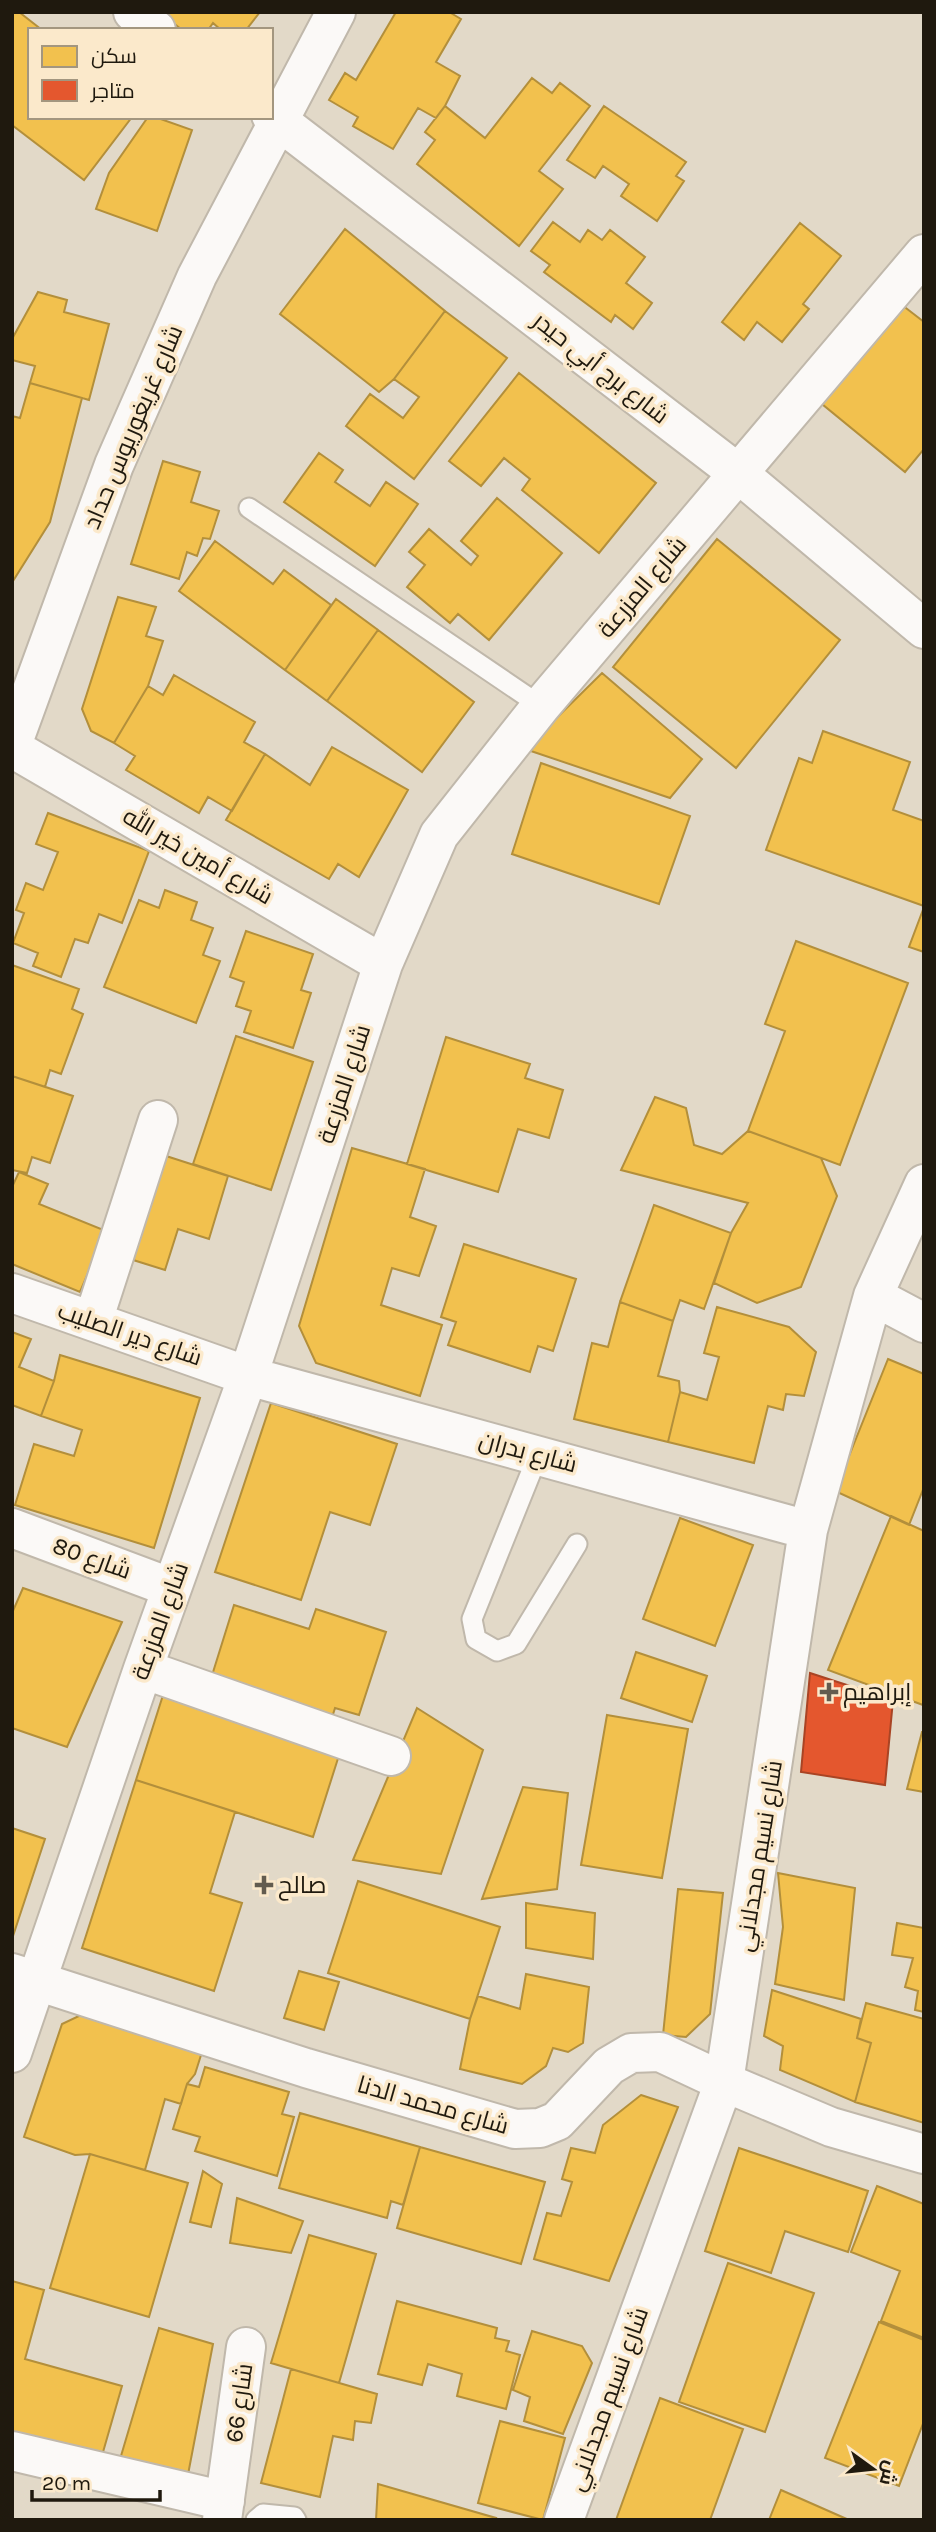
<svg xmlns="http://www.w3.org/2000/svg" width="936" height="2532" viewBox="0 0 936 2532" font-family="Karla,Cairo,sans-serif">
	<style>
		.homes { fill: #f2c14e; stroke: #b38f3b; stroke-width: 2 }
		.shops { fill: #e4572e; stroke: #a94424; stroke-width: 2 }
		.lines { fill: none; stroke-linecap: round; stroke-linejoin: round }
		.lane-casing { stroke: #c0b8ab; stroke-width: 23 }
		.street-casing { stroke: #c0b8ab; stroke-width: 42 }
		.secondary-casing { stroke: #c0b8ab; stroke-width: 42 }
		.lane { stroke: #fbf9f7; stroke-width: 19 }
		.street { stroke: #fbf9f7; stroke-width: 38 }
		.secondary { stroke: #fbf9f7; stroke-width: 38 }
		.poi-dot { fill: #635c4f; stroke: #fbe9cb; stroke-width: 2.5 }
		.labels { text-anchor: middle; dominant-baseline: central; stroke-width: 7; stroke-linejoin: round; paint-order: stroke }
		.street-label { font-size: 24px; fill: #1f190e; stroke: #fbe9cb }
		.poi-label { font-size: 24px; fill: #1f190e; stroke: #fbe9cb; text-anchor: start }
	</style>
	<rect width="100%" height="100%" fill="#e2d9c8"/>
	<path class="homes" d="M12,12h7l23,18h-12v87h102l-48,63 -72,-55z
		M160,12h100l-14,18h-25l-8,-7 -5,7h-26z
		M396,12h53l12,7 -25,43 24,14 -15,30 -9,12 -18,-10 -25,41 -40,-23 5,-9 -29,-17 16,-27 11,7z
		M532,78l20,15 8,-10 30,23 -51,65 24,18 -44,57 -102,-82 18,-24 -10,-8 20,-26 40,32z
		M604,106l82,56 -10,14 8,5 -27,40 -36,-25 8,-12 -26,-18 -8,12 -28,-18z
		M148,117h7l37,13 -35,101 -61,-22 13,-36z
		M553,222l27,20 8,-12 14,10 8,-10 35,27 -19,26 26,20 -19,26 -18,-14 -4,7 -67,-50 6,-7 -19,-14z
		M800,223l41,33 -38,48 6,5 -27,33 -25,-20 -13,18 -22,-18z
		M345,229l100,82 -51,68 -15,13 -99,-78z
		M38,292l29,8 -3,12 45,12 -20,76 -59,-17 5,-17 -23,-6v-21z
		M902,305l22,17v127l-19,23 -83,-68z
		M445,311l62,47 -93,121 -68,-53 24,-32 33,24 16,-21 -25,-18z
		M519,373l137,110 -57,70 -77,-63 8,-11 -26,-21 -23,28 -32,-25z
		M30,383l52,15 -32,124 -37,59 -1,-165 8,2z
		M319,453l24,17 -8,12 35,24 16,-24 32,22 -43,62 -91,-64z
		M163,461l37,11 -9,30 28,9 -9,28 -7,-1 -6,18 -10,-4 -8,27 -48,-15z
		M497,498l65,55 -73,87 -31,-26 -8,9 -43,-36 18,-22 -16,-13 20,-23 42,36 7,-9 -17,-15z
		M717,539l123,101 -104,128 -123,-101z
		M215,541l58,43 11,-14 47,35 -46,65 -106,-79z
		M118,597l38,10 -10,29 17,5 -15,45 -34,57 -23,-12 -9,-22z
		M336,599l42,31 -51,71 -42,-31z
		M378,630l96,72 -52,70 -95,-71z
		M602,673l100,86 -32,39 -145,-49z
		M174,675l81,47 -11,20 21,12 -33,57 -24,-14 -9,16 -73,-43 9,-14 -21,-13 34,-57 15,9z
		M823,731l87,31 -17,48 31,11v85l-158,-56 33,-92 13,5z
		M332,747l76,43 -49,87 -21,-13 -9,15 -103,-59 39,-66 45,31z
		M541,763l149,53 -31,88 -147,-50z
		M48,813l101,38 -27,72 -23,-9 -11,29 -13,-4 -14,38 -28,-11 5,-13 -25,-10 11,-30 -8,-3 10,-27 17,7 15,-38 -22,-8z
		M165,890l32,12 -6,18 22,8 -10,27 17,6 -24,62 -92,-36 35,-87 20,8z
		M924,907v45l-15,-5z
		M246,931l67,23 -12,36 10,3 -18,55 -49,-16 7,-21 -15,-5 8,-24 -14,-5z
		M796,941l112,42 -68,182 -92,-34 37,-100 -20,-7z
		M12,965l67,24 -7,20 11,5 -22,60 -11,-4 -5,17 -33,-11z
		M236,1036l77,26 -42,128 -78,-26z
		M446,1037l84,27 -5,14 38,12 -14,48 -31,-9 -20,63 -91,-28z
		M12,1076l61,20 -23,67 -18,-6 -5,16 -15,-3z
		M655,1097l31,11 8,37 28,9 26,-23 73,27 16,38 -36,91 -44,16 -43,-20 17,-50 17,-30 -127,-33z
		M352,1148l73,21 -15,48 26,9 -17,50 -27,-8 -11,37 61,20 -22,71 -104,-33 -17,-37z
		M163,1155l65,21 -19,63 -31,-10 -13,41 -35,-11z
		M19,1172l29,12 -9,20 67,27 -26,61 -68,-28v-77z
		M654,1205l77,28 -27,76 -24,-9 -7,21 -53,-19z
		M464,1244l112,35 -23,72 -15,-5 -8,26 -82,-27 8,-23 -15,-5z
		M620,1302l53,19 -15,55 21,5 1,11 -12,50 -94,-23 18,-76 16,4z
		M717,1307l72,20 27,25 -12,44 -18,-2 -3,16 -15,-4 -14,57 -86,-21 12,-50 27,8 12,-43 -15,-4z
		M12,1332l19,7 -12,28 35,14 -13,35 -29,-11z
		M60,1355l140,43 -46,150 -139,-43 19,-61 40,12 8,-26 -41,-14 13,-35z
		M888,1359l36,15v113l-15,38 -74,-34z
		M271,1403l126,41 -27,81 -40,-13 -29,88 -86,-28z
		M891,1516l33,15 -1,174 -95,-35z
		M680,1518l73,27 -38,101 -72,-27z
		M23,1588l99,34 -55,125 -55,-19v-115z
		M234,1605l75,24 7,-20 70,23 -27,83 -24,-7 -5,16 -121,-39z
		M636,1652l71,24 -15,46 -71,-24z
		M164,1692l177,57 -28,88 -177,-57z
		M417,1708l66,42 -42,124 -88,-14z
		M607,1715l81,14 -26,149 -81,-13z
		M922,1732h2v60l-17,-3z
		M136,1780l99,32 -25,81 32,10 -28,88 -132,-43z
		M523,1787l45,6 -11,96 -75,10z
		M12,1828l33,11 -32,97h-1z
		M778,1873l77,15 -11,112 -69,-16 8,-57z
		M358,1881l142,46 -30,92 -142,-46z
		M678,1889l45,4 -13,121 -24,23 -23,-2z
		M526,1903l69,10 -2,46 -67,-11z
		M897,1923l27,5v84l-9,-2 3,-19 -13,-4 8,-29 -21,-3z
		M299,1971l40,11 -15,48 -40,-12z
		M526,1974l63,13 -6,56 -15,9 -15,-4 -7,18 -24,18 -62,-15 10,-50 8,-23 42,13z
		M772,1990l89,29 -4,19 14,5 -16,59 -75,-32 3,-24 -19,-10z
		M866,2003l58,16v104l-69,-21 16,-59 -14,-5z
		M83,2014l119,38 -7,22 -8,10 -6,20 -16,-5 -20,71 -55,-16 -15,1 -51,-18 38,-113z
		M205,2067l84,25 -7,22 12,3 -17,59 -82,-25 5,-14 -27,-8 14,-45 12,3z
		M641,2095l37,12 -69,174 -75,-22 13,-46 14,3 11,-34 -10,-3 9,-31 24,5 8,-28z
		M300,2113l120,34 -17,58 -12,-4 -4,17 -108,-30z
		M420,2147l125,35 -24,82 -124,-36z
		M739,2148l129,43 -20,61 -63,-21 -14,42 -66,-22z
		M90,2154l98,29 -39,134 -99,-29z
		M203,2171l19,13 -11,43 -21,-5z
		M877,2186l47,18v134l-43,-17 19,-50 -49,-19z
		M237,2198l66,23 -12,32 -61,-10z
		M309,2235l67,19 -37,129 -68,-20z
		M728,2263l86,30 -49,139 -86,-30z
		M12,2281l32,9 -19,69 97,27 -23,80 -87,-24z
		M397,2301l100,27 -2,10 14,3 -3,10 14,4 -14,54 -49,-13 5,-22 -34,-10 -6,21 -44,-11z
		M879,2322l45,18v81l-25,65 -74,-28z
		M159,2328l54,16 -27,141 -68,-19z
		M532,2331l50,15 10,17 -29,71 -39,-13 6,-24 -17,-7z
		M291,2369l86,25 -6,29 -16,-2 -2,19 -20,-4 -13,61 -59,-14z
		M660,2398l83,31 -33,91h-94z
		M500,2421l65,17 -22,82 -65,-17z
		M378,2484l118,34 -1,2h-119z
		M781,2490l68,30h-80z"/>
	<path class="shops" d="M810,1673l83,27 -8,85 -84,-13z"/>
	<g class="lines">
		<defs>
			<path id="lane" d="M249,508l292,198
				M538,1455l-66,164 4,20 21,12 19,-7 61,-100
				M256,2520l7,-6 31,3 2,3"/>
			<path id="street" d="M12,745l102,-280 83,-189 139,-264
				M12,748l371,216
				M12,1293l236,83 560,154
				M873,1296l51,27
				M93,1321l65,-201
				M12,1528l160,60
				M143,1669l248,87
				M12,1973l294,95 209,61 25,-1 17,-7 52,-55 22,-13 29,-1 64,30 107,45 93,27
				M12,2053l131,-384 105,-293 135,-412 56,-129 102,-129 383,-452
				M12,2451l213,50
				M222,2520l24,-173
				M564,2520l160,-438 84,-552 65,-234 51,-112"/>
			<path id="secondary" d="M133,12l23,18
				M271,115l468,359 185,155"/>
		</defs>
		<use href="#lane" class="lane-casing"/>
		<use href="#street" class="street-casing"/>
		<use href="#secondary" class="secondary-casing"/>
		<use href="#lane" class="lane"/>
		<use href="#street" class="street"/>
		<use href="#secondary" class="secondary"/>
	</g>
	<g class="poi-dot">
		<path d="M825.5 1681.5h7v7h7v7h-7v7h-7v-7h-7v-7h7z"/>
		<path d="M260.5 1874.5h7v7h7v7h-7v7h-7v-7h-7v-7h7z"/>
	</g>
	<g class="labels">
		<g class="street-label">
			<text transform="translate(601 368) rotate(38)">شارع برج أبي حيدر</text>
			<text transform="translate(133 427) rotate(-67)">شارع غريغوريوس حداد</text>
			<text transform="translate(642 587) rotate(-50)">شارع المزرعة</text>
			<text transform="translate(198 856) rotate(30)">شارع أمين خير الله</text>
			<text transform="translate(344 1084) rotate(-72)">شارع المزرعة</text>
			<text transform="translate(130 1334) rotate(19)">شارع دير الصليب</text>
			<text transform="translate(528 1452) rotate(15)">شارع بدران</text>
			<text transform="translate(92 1558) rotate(20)">شارع 80</text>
			<text transform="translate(160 1621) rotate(-70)">شارع المزرعة</text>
			<text transform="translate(759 1856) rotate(-81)">شارع نسيم مجدلاني</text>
			<text transform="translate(433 2105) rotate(16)">شارع محمد الدنا</text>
			<text transform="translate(608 2399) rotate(-70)">شارع نسيم مجدلاني</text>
			<text transform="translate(239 2403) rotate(-82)">شارع 66</text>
		</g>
		<g class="poi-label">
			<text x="843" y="1692">إبراهيم</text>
			<text x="278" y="1885">صالح</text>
		</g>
	</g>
	<rect width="936" height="2532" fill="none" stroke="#1f190e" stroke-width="28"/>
	<rect x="28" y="28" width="245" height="91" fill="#fbe9cb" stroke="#a3967f" stroke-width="2"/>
	<rect x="42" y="46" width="35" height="21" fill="#f2c14e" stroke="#a3967f" stroke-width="2"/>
	<text x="91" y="63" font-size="21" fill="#1f190e">سكن</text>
	<rect x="42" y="80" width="35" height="21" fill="#e4572e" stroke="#a3967f" stroke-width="2"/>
	<text x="91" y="98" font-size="21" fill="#1f190e">متاجر</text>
	<g transform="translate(873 2469) rotate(105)" stroke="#fbe9cb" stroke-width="5" paint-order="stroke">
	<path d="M0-5L12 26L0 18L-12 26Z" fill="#1f190e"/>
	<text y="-10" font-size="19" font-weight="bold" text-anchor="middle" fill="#1f190e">ش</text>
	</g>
	<path d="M32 2490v10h128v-10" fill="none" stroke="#1f190e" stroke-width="3.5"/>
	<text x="42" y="2490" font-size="21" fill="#1f190e" stroke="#fbe9cb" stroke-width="5" paint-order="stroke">20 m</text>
</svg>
